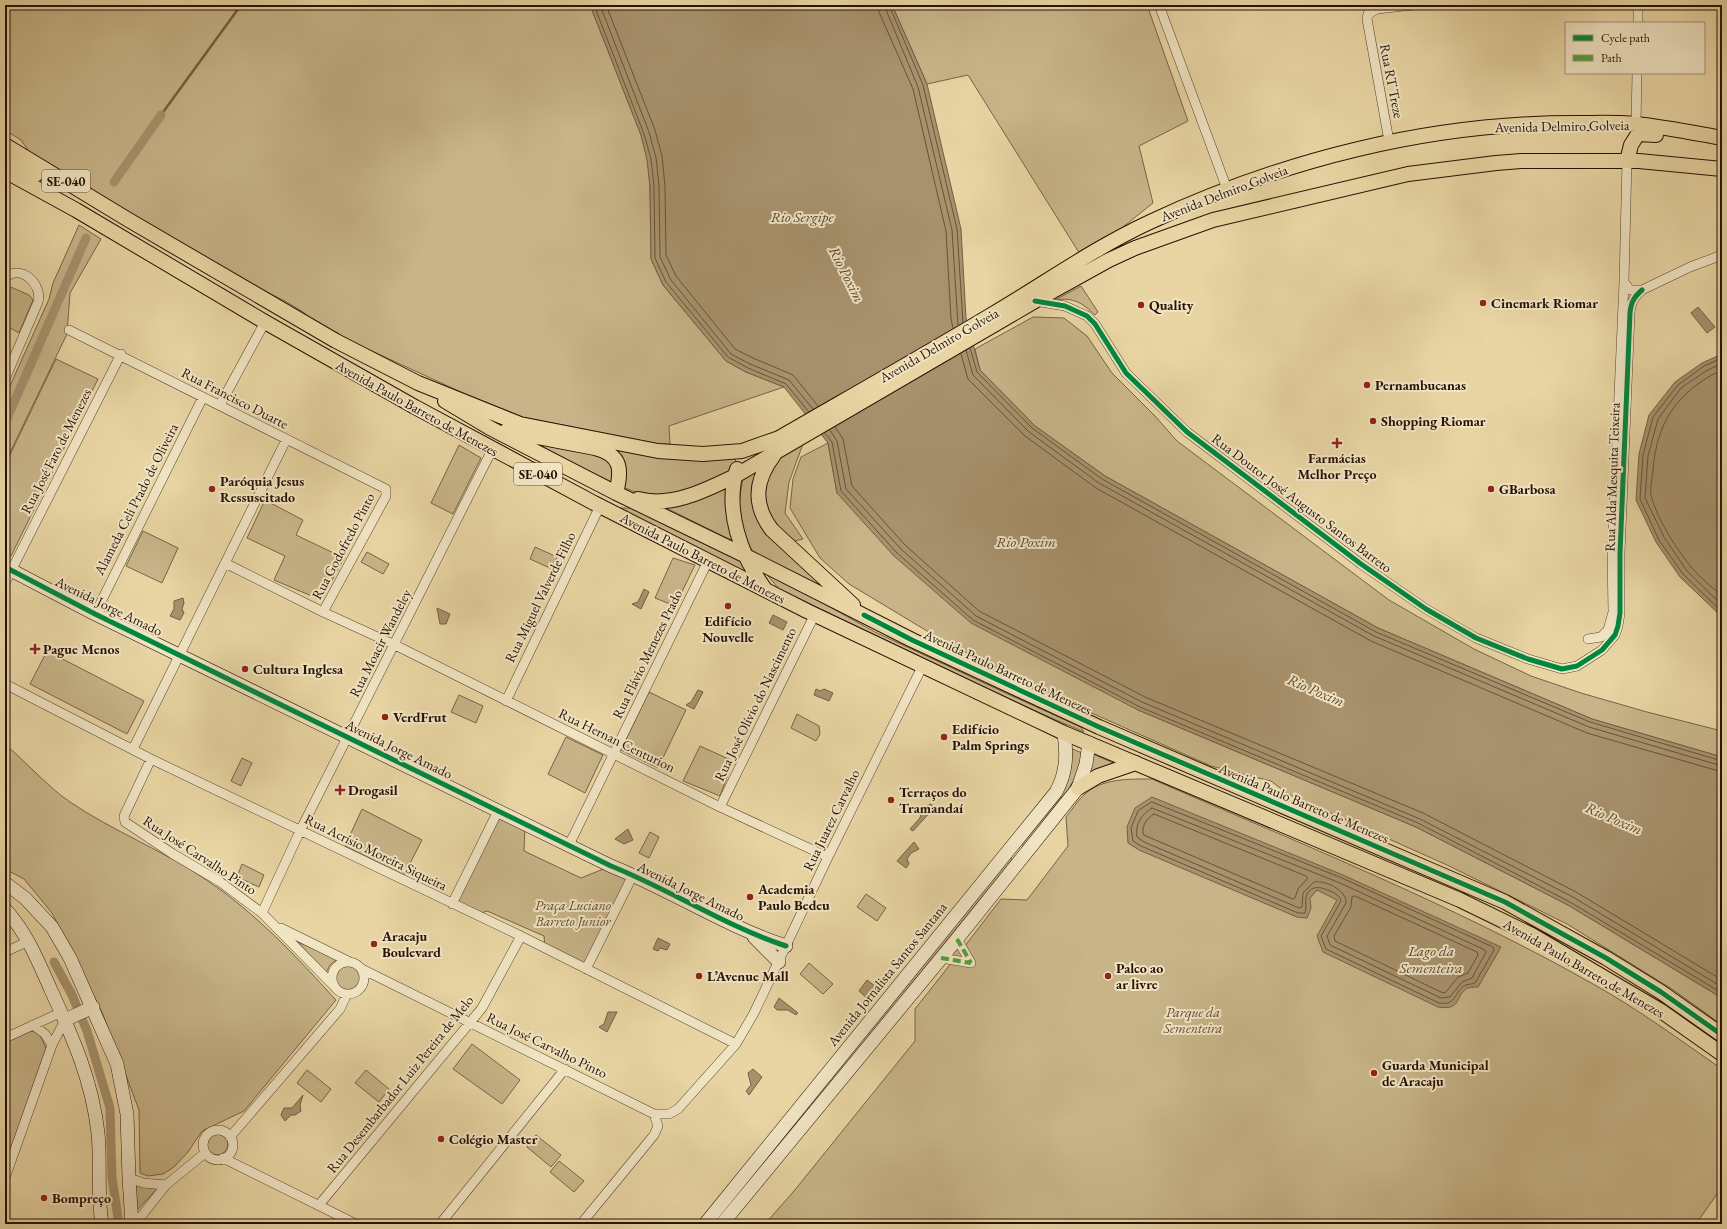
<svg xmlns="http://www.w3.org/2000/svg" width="1727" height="1229" viewBox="0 0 1727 1229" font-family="'EB Garamond',serif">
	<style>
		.green { fill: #c7b488; stroke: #786246 }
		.water { fill: #a7926d; stroke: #745e43 }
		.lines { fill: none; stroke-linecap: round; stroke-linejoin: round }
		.shore { stroke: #685238; stroke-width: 1 }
		.stream { stroke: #745e43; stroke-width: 2.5 }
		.canal { stroke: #a7926d; stroke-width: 9 }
		.street-casing { stroke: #58422c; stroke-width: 10 }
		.secondary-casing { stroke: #281104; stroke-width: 14 }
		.primary-casing { stroke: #281104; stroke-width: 16 }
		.street { stroke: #f0e4c3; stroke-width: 9 }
		.secondary { stroke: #f0e4c3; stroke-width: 13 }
		.primary { stroke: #e8d5a3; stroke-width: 14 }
		.quiet { stroke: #51a03d; stroke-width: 4; stroke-dasharray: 8 4; stroke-linecap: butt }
		.cycleway-casing { stroke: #f0e4c3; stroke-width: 8 }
		.cycleway { stroke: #00873e; stroke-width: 5 }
		.poi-dot { fill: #8f2418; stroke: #f0e4c3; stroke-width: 1.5 }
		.labels { text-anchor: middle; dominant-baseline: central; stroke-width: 4; stroke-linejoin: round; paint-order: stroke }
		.shield { fill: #f0e4c3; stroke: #64503d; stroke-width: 1 }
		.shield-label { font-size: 13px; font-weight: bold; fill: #281104 }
		.street-label { font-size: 14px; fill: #281104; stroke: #f0e4c3 }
		.poi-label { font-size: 14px; font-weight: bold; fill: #281104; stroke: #f0e4c3; text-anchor: start }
		.park-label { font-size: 14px; font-style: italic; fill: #604a32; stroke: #f0e4c3 }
		.water-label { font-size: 15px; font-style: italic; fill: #5b452e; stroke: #f0e4c3 }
	</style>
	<rect width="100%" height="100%" fill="#e8d5a3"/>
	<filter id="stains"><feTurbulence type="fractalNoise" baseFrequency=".005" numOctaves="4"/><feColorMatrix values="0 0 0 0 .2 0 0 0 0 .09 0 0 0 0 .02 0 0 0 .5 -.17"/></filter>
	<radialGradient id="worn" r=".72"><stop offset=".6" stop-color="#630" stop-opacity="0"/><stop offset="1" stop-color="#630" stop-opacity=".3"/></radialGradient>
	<path class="green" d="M5,5h585l51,130 7,25 2,27 1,72 12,26 63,76 20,11 38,15 -115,39 1,18h-11l-137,-27 -33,-12 -167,-77 -19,-16 -18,-11 -42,-20 -213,-128 -9,-13 -16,-10z
		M892,5h255l41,116 -49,25 14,57 -70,56 -115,-184 -41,9z
		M79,225l22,14 -31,54 -3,41 -62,129v-66l44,-98 4,-16z
		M6,285l23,10 4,5 -14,33 -14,-8z
		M1081,286l17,26 -3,3c-13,-12 -21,-18 -40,-15z
		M1033,317l31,1 23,18 25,37 43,43 22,25 212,159 85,49 57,27 50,17 66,19 75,19v26l-130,-38 -214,-91 -273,-152 -70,-50 -55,-56 -5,-21z
		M56,359l42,20 -87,177 -6,-3v-88z
		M496,421l239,36 1,6 -5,8 -59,25 -32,-2 -17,-7 -1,-28 -121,-33 -5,-3z
		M530,442l73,13 10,7 -1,20z
		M828,443l9,50 301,217 278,117 152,78 154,93v27l-47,-34 -108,-67 -120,-59 -159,-71 -17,-13 -60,-15 -133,-59 -131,-64 -98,-59 -29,-26 -30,-50 3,-29 8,-22z
		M803,444l-14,38 -4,31 18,26 -13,3 -24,-24 -3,-33 14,-26z
		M459,445l22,13 -28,56 -22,-11z
		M762,464l-6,42 63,73 -3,6 -63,-33 -7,-12 -6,-19 -1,-17 4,-28z
		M728,485l1,41 4,15 -69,-34 30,-5z
		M265,500l38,20 -7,15 48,23 -23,42 -47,-20 11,-24 -38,-18z
		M620,508h20l101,51 8,16z
		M143,531l35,17 -16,35 -36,-17z
		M535,547l22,10 -5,12 -22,-10z
		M367,552l22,12 -6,10 -22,-12z
		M673,558l22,7 -20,41 -20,-8z
		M763,570l112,62 137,64 69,31 3,5 -74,-32 -231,-111z
		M47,651l97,50 -17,33 -97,-50z
		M649,692l37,18 -28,58 -37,-18z
		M459,695l24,11 -7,17 -25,-11z
		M797,714l22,12 1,8 -4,7 -25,-13z
		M566,737l37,18 -18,38 -37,-19z
		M5,744c20,17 44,44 65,58 43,29 92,48 135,77 50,33 91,77 131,121l-92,111 -42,20 -14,21 -14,15 -11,7 -15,2 -8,-3 -1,-63 -37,-98 -50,-99 -28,-34 -19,-10z
		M700,746l33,15 -13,35 -37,-15z
		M1070,748l12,5 -5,21 -7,13 -46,59 -4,-3 34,-41z
		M1093,754l27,12 -35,13z
		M242,758l10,5 -11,23 -10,-5z
		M1152,779c149,65 300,125 441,205 45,25 87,56 129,85v118l-26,37h-931l29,-33 121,-150v-32l41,-52 -7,-2 8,-10 4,6 40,-52 26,1 41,-54 -2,-29c6,-7 11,-16 18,-22 17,-17 46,-16 68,-16z
		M362,809l60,31 -18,35 -59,-29z
		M498,811l27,14 -1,26 57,27 30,-12 22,9 -47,94 -41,-21 -1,-12 -57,-25 -11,4 -24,-11z
		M650,832l9,5 -10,21 -10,-5z
		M1010,856l2,4 -296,364h-8z
		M242,864l22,11 -5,12 -22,-10z
		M866,894l20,14 -9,13 -20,-14z
		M298,942l39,17 -7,6 -4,8z
		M809,963l24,21 -10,10 -23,-20z
		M336 978a12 12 0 1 1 24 0a12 12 0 1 1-24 0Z
		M31,1031l8,2 7,15 -41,117v-122z
		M472,1044l48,36 -18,24 -49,-35z
		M307,1070l24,19 -10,13 -24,-19z
		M366,1070l23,19 -10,13 -24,-19z
		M206 1144a11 11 0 1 1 22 0a11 11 0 1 1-22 0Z
		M536,1135l25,20 -10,12 -24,-20z
		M559,1161l25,20 -10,11 -24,-20z
		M135,1185l22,4 -20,21z"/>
	<path class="water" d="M590,5h302l35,79 34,145 5,89 14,52 55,56 70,50 273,152 214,91 130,38v241l-154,-93 -152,-78 -278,-117 -167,-87 -77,-67 -57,-63 -9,-50 -44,-56 -38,-15 -20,-11 -63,-76 -12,-26 -1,-72 -3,-27 -6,-25z
		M1698,307l17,20 -8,6 -16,-20z
		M1722,354v263l-42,-40 -24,-35 -20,-42 3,-46 10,-39 26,-33 27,-19z
		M644,589l5,3 -8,17 -9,-5 6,-2z
		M183,598l1,5 -2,6 2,4 -4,7 -10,-4 4,-7v-8z
		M437,608l13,6 -4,10h-6z
		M773,615l14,7 -4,8 -14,-7z
		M816,689l4,2 4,-2 9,4 -4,8 -15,-6z
		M698,690l5,2 -9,17 -8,-4 5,-3z
		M1152,797l191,78 158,72 -23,40c-3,0 -7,0 -10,1 -14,7 -5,23 -30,19l-115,-55 -6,-16 20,-36 -20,-10 -7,8 1,10 -4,10 -10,-1 -158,-67 -11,-7 -1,-16 8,-19z
		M931,804l3,4 -21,23 -3,-2 10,-11 2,-10z
		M628,829l5,11 -9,4 -9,-5z
		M914,842l5,7 -8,4 -4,6 2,5 -3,4 -9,-7z
		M658,938l12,6 -3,6 -7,-2 -2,3 -5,-2z
		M867,980l12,9 -10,11 -10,-9z
		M779,998l19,15 -2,2 -8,-5h-11l-3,-3z
		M608,1012h9l-10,20 -8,-5 5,-3z
		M753,1069l9,8 -13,18 -3,-4 5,-6 -3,-12z
		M303,1095l-3,10 1,6 -6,4h-4l-6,6 -4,-6 3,-7h8z"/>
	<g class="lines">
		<path class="shore" d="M594,5l50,129 7,25 3,27 1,72 11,24 62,75 20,11 38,16 23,28
			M600,5l49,127 7,26 3,28 1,71 11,23 60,74 19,10 39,16 24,29
			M606,5l49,125 7,26 3,30 1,69 10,21 59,73 18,9 40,17 25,31
			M878,5l1,7 34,77 33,142 5,88 2,9
			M884,5l34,82 34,143 6,95
			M889,5l34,80 34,144 6,94
			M970,348l7,24 55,56 70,51 274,153 214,90 132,39
			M966,350l7,25 56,57 70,51 275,153 215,91 133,39
			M961,354l7,25 57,57 71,52 275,153 216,92 135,39
			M1722,358l-18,8 -26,19 -25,32 -10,38 -3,44 19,41 24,34 39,38
			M1722,363l-16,8 -25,17 -23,31 -10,37 -3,42 19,39 23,34 35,34
			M1722,370c-44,20 -66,53 -69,101 -1,8 -4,20 -1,28 7,23 24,49 39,68 9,11 21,20 31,29
			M835,427l8,12 9,47 53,59 74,66 166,86 278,116 153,79 146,88
			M830,430l7,11 9,48 55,60 75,67 166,86 278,117 153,78 149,90
			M825,433l7,9 9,49 56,62 76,67 167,87 278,116 152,79 152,91
			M1152,802l190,76 151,69 1,3 -19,33c-2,1 -6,1 -9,2 -13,6 -8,21 -27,18l-113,-54 -5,-13 20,-35c-1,-5 -6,-8 -11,-10 -9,-4 -20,-7 -24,6 -1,5 1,10 -1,16h-7l-157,-67 -8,-5 -2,-13 7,-17z
			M1152,808l188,75 145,67 1,2 -14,26 -10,4 -12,15 -9,1 -111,-53 -3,-9 19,-33c1,-13 -21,-23 -32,-21l-11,11 -1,14 -3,1 -155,-66 -7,-5c-2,-13 4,-22 15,-29z
			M1154,814l152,62 2,2 -10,11 -3,9 -2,1 -147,-63 -3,-2c-1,-9 4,-16 11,-20z
			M1355,896l122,56 1,3 -10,18 -10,4 -12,15 -3,1 -108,-52 -1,-5 17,-29 1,-10z"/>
		<path class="stream" d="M161,115l80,-110"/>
		<path class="canal" d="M114,182l47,-67
			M5,423l81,-185
			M54,962l18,33 15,36 23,77 2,70 7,46"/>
		<defs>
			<path id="street" d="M1159,5l68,184
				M1638,23v-18
				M1636,124l1,-51
				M1389,141l-22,-122 1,-5 9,-5 36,-4
				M5,278c15,-15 38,6 33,24l-33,77
				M1624,282l6,8h12l48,-23 32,-12
				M1035,301l30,5 22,10 8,8 31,49 61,59 174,132 65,45 50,29 52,21 34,10 15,-3 25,-16 13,-15 3,-9 2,-13v-60l10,-240c1,-11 4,-16 12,-23
				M69,330l317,159v7l-63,116
				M220,405l45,-83
				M225,563l98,49 72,33 325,162 108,50
				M5,583l116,-229
				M95,614l108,-217
				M1588,639l13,-2 7,-7 5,-18 -1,-59 12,-271 3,-121
				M5,684l146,75 370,177 215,108
				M506,701l94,-195
				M133,749l153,-309
				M151,759l-27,57 1,6 48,32 46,27 43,32 73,74
				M720,807l95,-193
				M569,845l139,-284
				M452,904l46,-93
				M262,913l38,-82 192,-381
				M281,928l69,34
				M957,939l14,24
				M5,952l24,-11
				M941,958l30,5
				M332 978a16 16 0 1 1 32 0a16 16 0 1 1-32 0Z
				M362,969l292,145h15l9,-5 58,-65 18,-31 74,-156 95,-192
				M586,969l47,-94
				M33,1025l12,9 7,11
				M5,1038l57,-26
				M203 1145a15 15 0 1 1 30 0a15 15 0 1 1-30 0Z
				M230,1137l110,-128 7,-15
				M223,1158l133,66
				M5,1178l47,-133 13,-25
				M129,1178l14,5 23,2
				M319,1205l163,-197 39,-72
				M135,1224l31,-39 39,-32
				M440,1224l125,-155
				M581,1224l73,-89 4,-9 -4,-12"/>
			<path id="secondary" d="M5,567l90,47 516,252c60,24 114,60 175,80
				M5,883l20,15 27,29 18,31 47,106 10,50 2,64 3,46
				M5,909c22,24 33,52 46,81 22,48 41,90 47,143 3,30 -1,61 4,91
				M754,937l25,25
				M65,1020l28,-13
				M705,1224l351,-432c11,-20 11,-38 8,-59
				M722,1224l235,-285 121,-151 8,-24 3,-21"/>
			<path id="primary" d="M5,145l122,74 209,122 82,42 102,41 138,27 45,3 39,-3 37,-13c71,-41 142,-81 212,-123 53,-31 103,-67 159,-93 133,-62 278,-99 425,-99 20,0 41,-1 61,1 29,3 58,9 86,14
				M5,159l9,3 23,12
				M1627,161l4,-16 7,-11 18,1
				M5,171l71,39 189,112 150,85 179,96 213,108 257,122 396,167 72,35 129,76 61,43
				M445,401l45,27 126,65 128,62 168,85 187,87 406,175 101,56 55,34 61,43
				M506,431l89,17c27,7 27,22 21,45
				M774,455c-19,25 -22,49 -2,75l81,75
				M737,469c-13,41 4,87 28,120
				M638,499c33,9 68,-9 97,-23l300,-175 74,-41 26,-12 78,-28 195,-46 88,-11 25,-2h118l83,8
				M1078,788l20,-12 38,-13"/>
		</defs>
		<use href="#street" class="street-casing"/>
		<use href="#secondary" class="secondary-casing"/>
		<use href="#primary" class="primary-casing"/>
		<use href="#street" class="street"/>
		<use href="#secondary" class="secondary"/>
		<use href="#primary" class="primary"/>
		<path class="quiet" d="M957,939l14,24
			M941,958l30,5"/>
		<defs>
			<path id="cycleway" d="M1035,301l30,5 22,10 8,8 31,49 61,59 174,132 65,45 50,29 52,21 34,10 15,-3 25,-16 13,-15 3,-9 2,-13v-60l10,-240c1,-11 4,-16 12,-23
				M5,567l90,47 516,252c60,24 114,60 175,80
				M864,615l48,25 187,87 406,175 101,56 55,34 61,43"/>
		</defs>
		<use href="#cycleway" class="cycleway-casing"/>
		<use href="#cycleway" class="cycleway"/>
	</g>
	<g class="poi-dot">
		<circle cx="1483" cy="303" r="4"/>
		<circle cx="1141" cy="305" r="4"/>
		<circle cx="1367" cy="385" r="4"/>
		<circle cx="1373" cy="421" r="4"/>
		<path d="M1335 437h4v4h4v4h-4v4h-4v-4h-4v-4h4z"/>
		<circle cx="212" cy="489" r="4"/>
		<circle cx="1491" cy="489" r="4"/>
		<circle cx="728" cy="606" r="4"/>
		<path d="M33 643h4v4h4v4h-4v4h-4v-4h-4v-4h4z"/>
		<circle cx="245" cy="669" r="4"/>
		<circle cx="385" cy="717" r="4"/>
		<circle cx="944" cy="737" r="4"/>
		<path d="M338 784h4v4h4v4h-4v4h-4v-4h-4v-4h4z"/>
		<circle cx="891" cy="800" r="4"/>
		<circle cx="750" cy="897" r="4"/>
		<circle cx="374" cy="944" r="4"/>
		<circle cx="699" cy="976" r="4"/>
		<circle cx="1108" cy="976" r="4"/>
		<circle cx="1374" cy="1073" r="4"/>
		<circle cx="441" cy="1139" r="4"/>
		<circle cx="44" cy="1198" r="4"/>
	</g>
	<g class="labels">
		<g class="shield">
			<rect x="42" y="170" width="48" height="22" rx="3"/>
			<rect x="514" y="463" width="48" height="22" rx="3"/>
		</g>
		<g class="shield-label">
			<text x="66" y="181">SE-040</text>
			<text x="538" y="474">SE-040</text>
		</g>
		<g class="street-label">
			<text transform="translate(1392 81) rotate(79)">Rua RT Treze</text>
			<text transform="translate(1562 126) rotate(-1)">Avenida Delmiro Golveia</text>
			<text transform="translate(1224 193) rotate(-21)">Avenida Delmiro Golveia</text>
			<text transform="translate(939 345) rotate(-30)">Avenida Delmiro Golveia</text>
			<text transform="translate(235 398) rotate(27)">Rua Francisco Duarte</text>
			<text transform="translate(417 408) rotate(29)">Avenida Paulo Barreto de Menezes</text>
			<text transform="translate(56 451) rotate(-63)">Rua José Faro de Menezes</text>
			<text transform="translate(1612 477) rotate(-88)">Rua Alda Mesquita Teixeira</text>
			<text transform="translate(136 499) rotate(-63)">Alameda Celi Prado de Oliveira</text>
			<text transform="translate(1302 503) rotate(37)">Rua Doutor José Augusto Santos Barreto</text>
			<text transform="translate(343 546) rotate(-62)">Rua Godofredo Pinto</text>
			<text transform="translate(703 558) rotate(27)">Avenida Paulo Barreto de Menezes</text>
			<text transform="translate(540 597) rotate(-64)">Rua Miguel Valverde Filho</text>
			<text transform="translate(109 606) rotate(26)">Avenida Jorge Amado</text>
			<text transform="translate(380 643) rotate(-63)">Rua Moacir Wandeley</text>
			<text transform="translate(647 654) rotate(-64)">Rua Flávio Menezes Prado</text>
			<text transform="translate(1008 672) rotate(25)">Avenida Paulo Barreto de Menezes</text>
			<text transform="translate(755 704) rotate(-64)">Rua José Olívio do Nascimento</text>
			<text transform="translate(617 740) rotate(26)">Rua Hernan Centurion</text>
			<text transform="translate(399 749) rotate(26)">Avenida Jorge Amado</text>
			<text transform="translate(1304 803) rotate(23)">Avenida Paulo Barreto de Menezes</text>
			<text transform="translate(831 820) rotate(-64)">Rua Juarez Carvalho</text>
			<text transform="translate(376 852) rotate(26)">Rua Acrísio Moreira Siqueira</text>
			<text transform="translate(200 855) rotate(33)">Rua José Carvalho Pinto</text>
			<text transform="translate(691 891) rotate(26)">Avenida Jorge Amado</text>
			<text transform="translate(1584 968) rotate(30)">Avenida Paulo Barreto de Menezes</text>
			<text transform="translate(887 974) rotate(-51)">Avenida Jornalista Santos Santana</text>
			<text transform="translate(547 1045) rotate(26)">Rua José Carvalho Pinto</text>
			<text transform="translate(400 1084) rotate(-51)">Rua Desembarbador Luiz Pereira de Melo</text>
		</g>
		<g class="poi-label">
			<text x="1491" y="303">Cinemark Riomar</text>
			<text x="1149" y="305">Quality</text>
			<text x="1375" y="385">Pernambucanas</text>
			<text x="1381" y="421">Shopping Riomar</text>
			<text x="1337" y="458" text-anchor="middle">Farmácias<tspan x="1337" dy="16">Melhor Preço</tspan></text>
			<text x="220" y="481">Paróquia Jesus<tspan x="220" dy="16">Ressuscitado</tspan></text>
			<text x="1499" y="489">GBarbosa</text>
			<text x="728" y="621" text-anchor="middle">Edifício<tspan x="728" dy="16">Nouvelle</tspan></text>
			<text x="43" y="649">Pague Menos</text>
			<text x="253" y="669">Cultura Inglesa</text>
			<text x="393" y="717">VerdFrut</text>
			<text x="952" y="729">Edifício<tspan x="952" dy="16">Palm Springs</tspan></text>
			<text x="348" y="790">Drogasil</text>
			<text x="899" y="792">Terraços do<tspan x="899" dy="16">Tramandaí</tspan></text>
			<text x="758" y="889">Academia<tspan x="758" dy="16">Paulo Bedeu</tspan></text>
			<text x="382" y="936">Aracaju<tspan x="382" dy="16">Boulevard</tspan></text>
			<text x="1116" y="968">Palco ao<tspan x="1116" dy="16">ar livre</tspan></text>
			<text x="707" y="976">L’Avenue Mall</text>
			<text x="1382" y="1065">Guarda Municipal<tspan x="1382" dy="16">de Aracaju</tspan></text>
			<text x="449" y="1139">Colégio Master</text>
			<text x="52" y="1198">Bompreço</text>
		</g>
		<g class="park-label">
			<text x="573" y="905">Praça Luciano<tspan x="573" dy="16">Barreto Junior</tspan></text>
			<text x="1193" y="1012">Parque da<tspan x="1193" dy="16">Sementeira</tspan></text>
		</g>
		<g class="water-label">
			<text x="802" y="216">Rio Sergipe</text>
			<text transform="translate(847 274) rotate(63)">Rio Poxim</text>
			<text x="1026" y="541">Rio Poxim</text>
			<text transform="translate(1316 690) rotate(23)">Rio Poxim</text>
			<text transform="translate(1614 818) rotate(23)">Rio Poxim</text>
			<text x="1431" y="950">Lago da<tspan x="1431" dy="17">Sementeira</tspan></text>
		</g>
	</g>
	<rect width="1727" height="1229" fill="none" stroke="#e8d5a3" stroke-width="20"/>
	<rect x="6" y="6" width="1715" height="1217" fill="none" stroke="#281104" stroke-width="2"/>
	<rect x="10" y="10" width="1707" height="1209" fill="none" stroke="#281104"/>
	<rect x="1565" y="22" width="140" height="52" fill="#f0e4c3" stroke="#a09077"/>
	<rect x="1573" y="35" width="20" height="6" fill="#00873e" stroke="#a09077"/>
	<text x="1601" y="42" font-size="12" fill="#281104">Cycle path</text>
	<rect x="1573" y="55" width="20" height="6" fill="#51a03d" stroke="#a09077"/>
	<text x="1601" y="62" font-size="12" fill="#281104">Path</text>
	<rect width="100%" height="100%" filter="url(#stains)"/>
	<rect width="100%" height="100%" fill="url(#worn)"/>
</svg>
